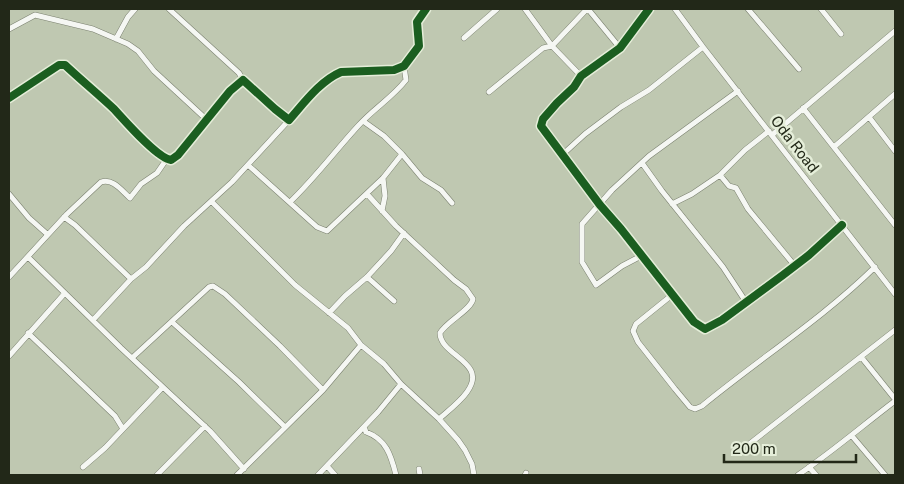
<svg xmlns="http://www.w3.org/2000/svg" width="904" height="484" viewBox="0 0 904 484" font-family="'Public Sans',sans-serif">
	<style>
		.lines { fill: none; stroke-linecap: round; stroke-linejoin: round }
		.minor-casing { stroke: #7b8170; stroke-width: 6 }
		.minor { stroke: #f5f7f3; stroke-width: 5 }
		.cycleway-casing { stroke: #e5eed9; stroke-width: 11 }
		.cycleway { stroke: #1b5e20; stroke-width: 8 }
		.labels { text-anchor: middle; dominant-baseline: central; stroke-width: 5; stroke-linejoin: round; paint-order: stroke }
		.street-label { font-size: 15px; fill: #222818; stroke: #e5eed9 }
	</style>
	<rect width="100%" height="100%" fill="#bfc8b1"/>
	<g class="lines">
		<defs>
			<path id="minor" d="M169,9l70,64 4,7
				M525,9l27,37 29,30
				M588,9l32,39
				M649,9l-29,39 -39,28 -7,11 -17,16 -14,16 -2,7 59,79 21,24 73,93 11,7 17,-9 61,-45 26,-20 33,-30
				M675,9l28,38 192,247
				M748,9l51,60
				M821,9l20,25
				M9,29l26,-14 58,14 35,15 10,7 16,20 52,48
				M464,38l33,-29
				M116,39l12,-22 7,-8
				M489,92l54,-44 9,-2 35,-37
				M9,98l50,-33h6c16,15 33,29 49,44 11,12 43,49 57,51l7,-5 52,-64 13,-11 32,29 14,11c15,-17 31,-39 52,-48l53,-2 10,-4 15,-20 -2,-24 9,-13
				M803,108l92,117
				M869,117l26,34
				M363,121l21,15 18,18 20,24 19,12 11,13
				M772,135l123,-104
				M834,147l61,-53
				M562,155l23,-21 36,-27 28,-17 54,-43
				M642,163l20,28 61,76 23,35
				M248,165l69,62 10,4 56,-53 19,-24
				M720,175l9,11 7,2 12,21 47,57
				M9,194l20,24 18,16
				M367,194l29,32 58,54 12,9 7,10c-2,11 -26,22 -33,34 0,23 49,29 27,59 -7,10 -19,19 -28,27
				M212,202l83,83 53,43 13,17 23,19 17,20 38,35 19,21 7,10 7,14 2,11
				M290,202c25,-24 45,-51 68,-76 15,-17 34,-28 48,-46l-2,-14
				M672,204l20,-10 28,-19 25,-25 24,-19
				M382,211l3,-15 -2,-18
				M64,217l11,8 56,54
				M641,256l-19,10 -26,19 -14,-23v-38l30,-34 37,-34 89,-65
				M28,257l93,91 89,83 34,38
				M9,277l58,-63 34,-32c12,-4 21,9 29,16l11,-14 16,-11 9,-13
				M367,277l27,24
				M672,295l-36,29 -3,7 5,11 37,47 15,18 5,2 7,-3c57,-47 120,-87 173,-139
				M329,313l16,-17 22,-19 24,-26 13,-18
				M93,320l38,-41 15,-12 38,-41 48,-44 57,-62
				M172,322l67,60 46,45
				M28,333l87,83 8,13
				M9,356l56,-63
				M132,358c26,-24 51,-47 77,-71l4,-1 12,8 55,52 43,44
				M862,358l33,41
				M364,427l2,5c20,7 25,23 30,43
				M852,436l33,39
				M748,445l147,-115
				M327,466l8,9
				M83,467l22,-19 57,-60
				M809,467l7,8
				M419,469l1,6
				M157,475l48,-49
				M237,475l86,-85 38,-45
				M318,475l60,-63 23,-28
				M525,475l1,-2
				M798,475c34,-23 64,-49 97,-74"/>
		</defs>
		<use href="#minor" class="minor-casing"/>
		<use href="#minor" class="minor"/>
		<defs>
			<path id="cycleway" d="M649,9l-29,39 -39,28 -7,11 -17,16 -14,16 -2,7 59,79 21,24 73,93 11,7 17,-9 61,-45 26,-20 33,-30
				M9,98l50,-33h6c16,15 33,29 49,44 11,12 43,49 57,51l7,-5 52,-64 13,-11 32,29 14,11c15,-17 31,-39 52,-48l53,-2 10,-4 15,-20 -2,-24 9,-13"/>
		</defs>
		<use href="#cycleway" class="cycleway-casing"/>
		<use href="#cycleway" class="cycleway"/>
	</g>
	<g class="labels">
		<g class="street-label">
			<text transform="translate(795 144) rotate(52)">Oda Road</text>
		</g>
	</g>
	<rect width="904" height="484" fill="none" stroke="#222818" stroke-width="20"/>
	<path d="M724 454v8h132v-8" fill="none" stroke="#222818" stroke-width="2.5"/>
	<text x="732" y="454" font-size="15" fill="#222818" stroke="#e5eed9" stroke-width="4" paint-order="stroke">200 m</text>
</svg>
